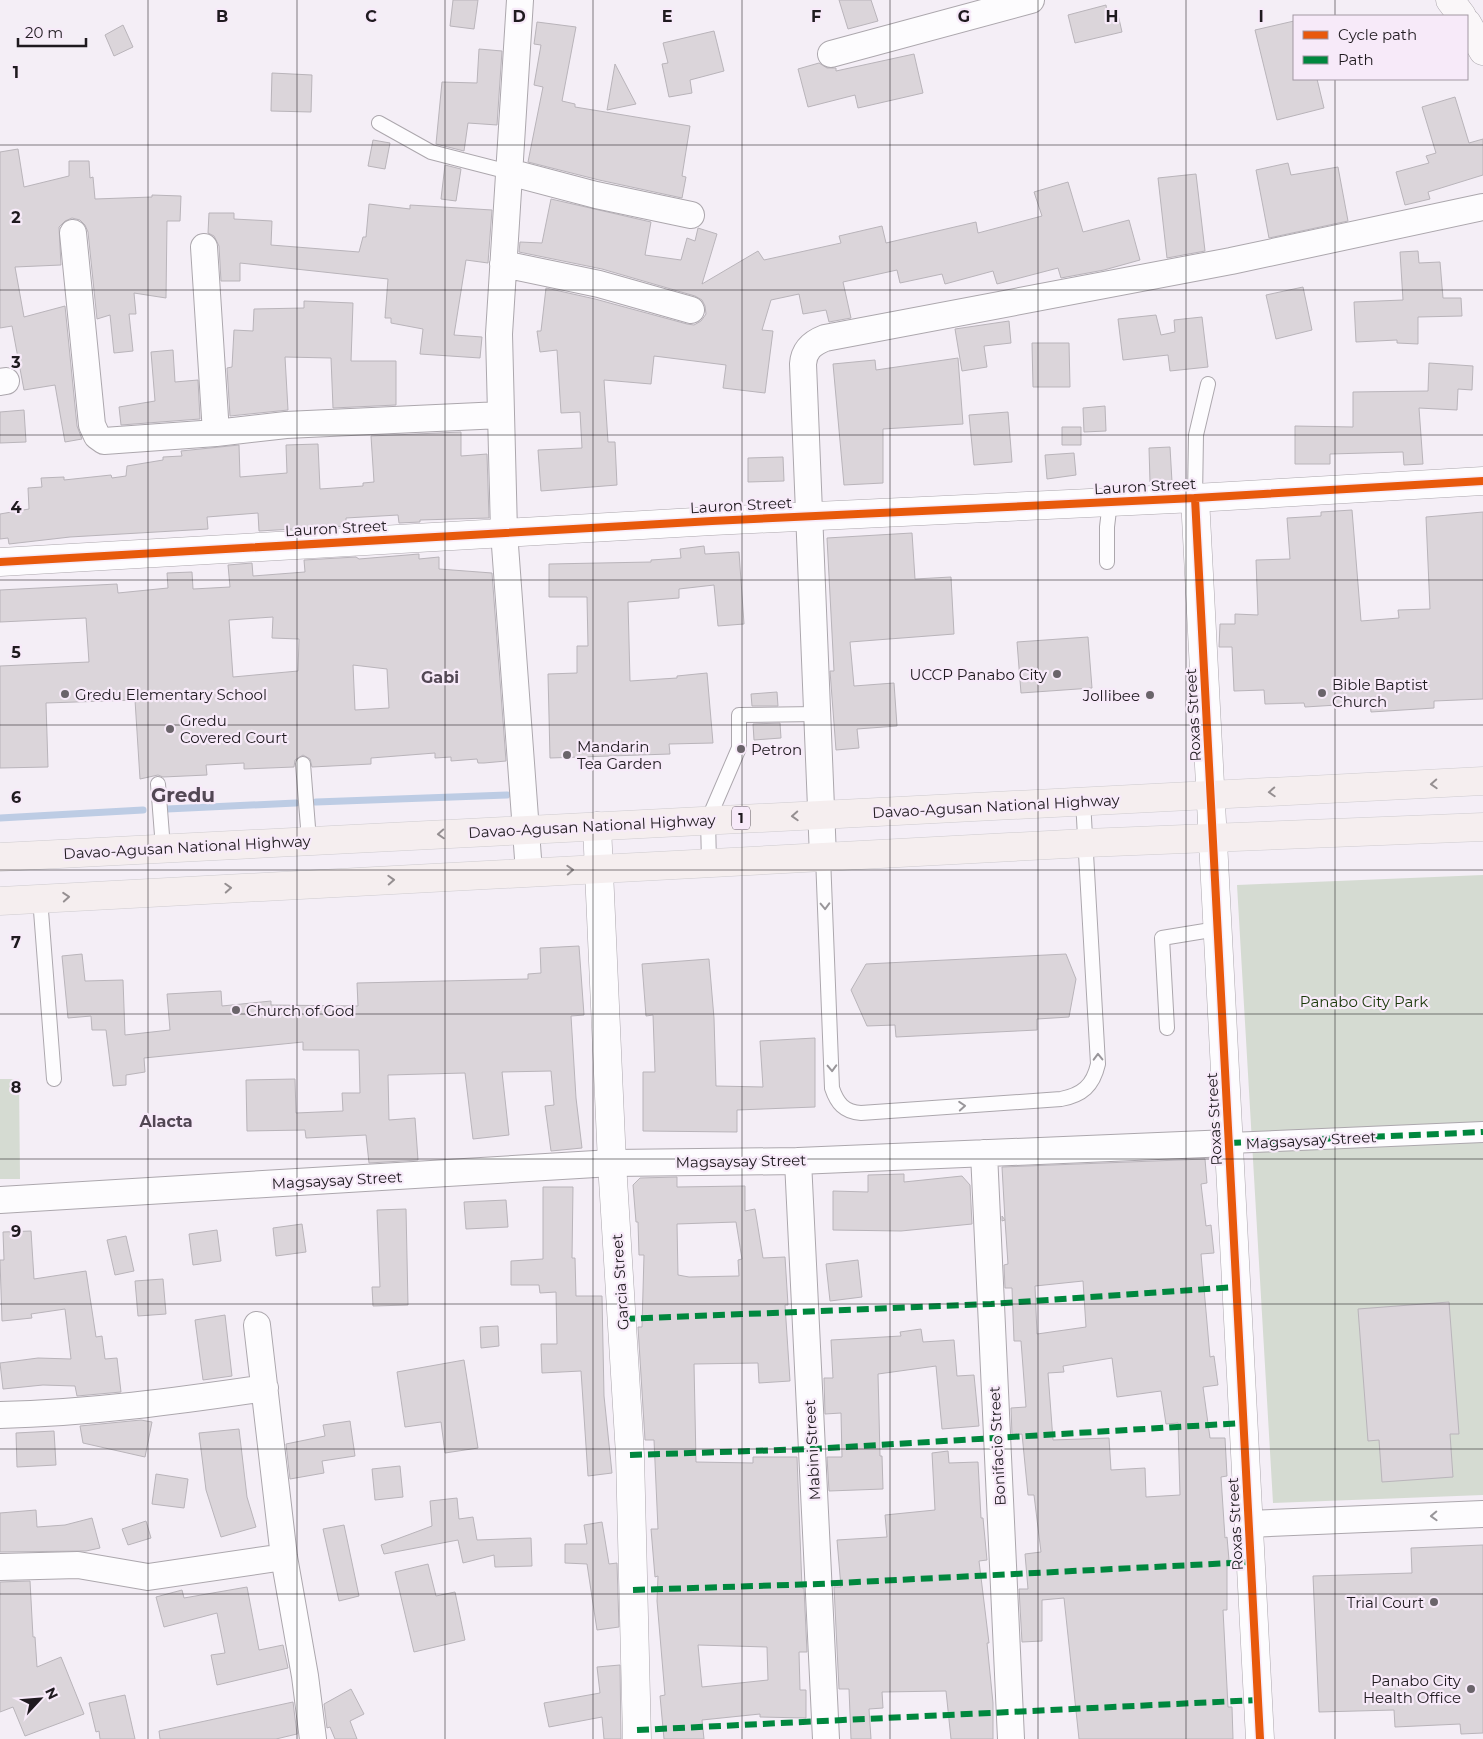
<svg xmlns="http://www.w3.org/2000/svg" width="1483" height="1739" viewBox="0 0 1483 1739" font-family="Montserrat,sans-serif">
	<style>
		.green { fill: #d5dbd2 }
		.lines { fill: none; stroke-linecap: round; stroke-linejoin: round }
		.stream { stroke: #bdcce4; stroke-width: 7 }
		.building { fill: #dbd5da; stroke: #b9b4ba; fill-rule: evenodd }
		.service-casing { stroke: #aca7ad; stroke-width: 16 }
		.pedestrian-casing { stroke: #aca7ad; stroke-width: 22 }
		.minor-casing { stroke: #aca7ad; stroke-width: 28 }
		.tertiary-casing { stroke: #aca7ad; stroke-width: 29 }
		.secondary-casing { stroke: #aca7ad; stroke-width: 29 }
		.trunk-casing { stroke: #cecbcf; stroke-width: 29 }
		.service { stroke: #fdfcfe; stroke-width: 14 }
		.pedestrian { stroke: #fdfcfe; stroke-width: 20 }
		.minor { stroke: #fdfcfe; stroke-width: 26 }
		.tertiary { stroke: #fdfcfe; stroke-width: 28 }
		.secondary { stroke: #faf7f9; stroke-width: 28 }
		.trunk { stroke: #f5eeef; stroke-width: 28 }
		.quiet { stroke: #00873e; stroke-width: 6; stroke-dasharray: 12 6; stroke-linecap: butt }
		.cycleway-casing { stroke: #f7eaf9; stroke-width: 11 }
		.cycleway { stroke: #e8590c; stroke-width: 8 }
		.oneway { stroke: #958f91 }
		.oneway2 { stroke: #99969a }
		.grid { fill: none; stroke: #1f1a1f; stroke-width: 1; stroke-opacity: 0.55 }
		.poi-dot { fill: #6a646a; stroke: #f7eaf9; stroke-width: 2 }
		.labels { text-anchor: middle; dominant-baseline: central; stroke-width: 4.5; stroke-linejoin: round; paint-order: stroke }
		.shield { fill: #f7eaf9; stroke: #605860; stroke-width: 1 }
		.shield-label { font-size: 14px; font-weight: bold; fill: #1f1a1f }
		.street-label { font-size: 15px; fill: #1f1a1f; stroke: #f7eaf9 }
		.poi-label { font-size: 15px; fill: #1f1a1f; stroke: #f7eaf9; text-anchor: start }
		.park-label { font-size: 15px; fill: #193808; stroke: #f7eaf9 }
		.neighbourhood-label { font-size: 16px; font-weight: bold; fill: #524754; stroke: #f7eaf9 }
		.district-label { font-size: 20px; font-weight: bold; fill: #524754; stroke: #f7eaf9 }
		.grid-label { font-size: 16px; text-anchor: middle; font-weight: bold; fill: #1f1a1f; stroke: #f7eaf9; stroke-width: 4.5; stroke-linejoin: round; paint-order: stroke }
	</style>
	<rect width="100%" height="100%" fill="#f4eef6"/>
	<path class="green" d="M1483,875v620l-210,8 -36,-618z
		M0,1079h19l1,100h-20z"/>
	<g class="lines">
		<path class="stream" d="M316,802l191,-7
			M167,809l129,-6
			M0,818l143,-8"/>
	</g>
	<path class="building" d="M453,0h25l-4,29 -24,-3z
		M839,0h32l7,21 -30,8z
		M1106,5l1,7 10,-2 5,22 -47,11 -7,-28z
		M1294,21v58h23l7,29 -47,12 -22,-90z
		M537,22l39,5 -14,74 13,3v3l115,19 -8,50 4,1 -4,21 -83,-18 -71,-18 15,-75 -9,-2 7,-40 -7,-1z
		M123,25l10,22 -19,9 -9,-21z
		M714,31l10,40 -34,9 2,13 -23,4 -7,-33 6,-1 -5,-20z
		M479,49l23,2 -5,74 -29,-2 -4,28 -28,-7 6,-62 35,1z
		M914,54l9,39 -65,15 -3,-13 -47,12 -10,-38 21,-6 8,5h9v3z
		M615,64l21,40 -29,6z
		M272,73l40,2 -1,37 -40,-1z
		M1455,97l14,46 14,-4v36l-55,17 2,7 -25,6 -9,-33 33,-9 -3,-7 10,-3 -14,-46z
		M373,140l17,3 -5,26 -17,-3z
		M18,149l6,38 45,-11v-15h20l1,17 3,-1 2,22 57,-2v-2l29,1 -1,25h-13l-1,77 -32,-5 2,21h-7l4,37 -19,2 -4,-38 -13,4 -9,-87 -3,-7 -5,-5 -8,-2 -7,3 -6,6 2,38 -46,2 9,50 41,-11 12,120 5,13 -17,3 -10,-57 -31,5 -12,-64 -12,2v-176z
		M1288,163l3,12 47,-8 10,54 -79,17 -13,-68z
		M445,165l16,4 -5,32 -15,-2z
		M1196,174l9,77 -38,7 -9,-80z
		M1068,182l15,50 46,-12 11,40 -36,10 -43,8 -3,-10 -61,16 -4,-13 -48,13 -3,-10 -42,9 -3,-13 -54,12 8,36 -22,4 -3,-12 -23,4 -4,-20 -28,6 -9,30 11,1 -8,62 -42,-5 3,-23 -72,-9 -3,28 -47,-4 4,62h7l2,43 -76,6 -3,-41 44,-2 -2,-36 -19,1 -4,-63 -17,2 -3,-21h4l5,-43 49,11 92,25 7,1 7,-4 5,-7 -1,-8 -3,-6 -7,-4 -93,-27 -83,-17 1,-10 22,1 9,-44 100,23 -6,33 36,5 6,-22 8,3 3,-13 19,6 -15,50 56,-33 6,9 77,-17 -2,-7 43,-10 4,17 90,-21 2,11 64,-17 -8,-24z
		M369,204l41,5v-4l82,5 -4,53 -22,-3 -12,75 28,2 -2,21 -60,-4 3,-25 -32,-6v-5h-6l3,-39 -148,-16v18h-19l-2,-35 -5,-10 -6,-3 1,-20h25v6l38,2 -1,24 88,7 4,-15h3z
		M1418,251l1,12 21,-1 3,36h18l1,18 -44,1v27l-21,-1v-3l-41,2 -2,-40 49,-2 -3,-48z
		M1303,287l9,43 -36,9 -10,-44z
		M304,301l49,2 -2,58h45v44l-63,3 -2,-50 -46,-1 3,53 -58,6 -3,-48 5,-1 2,-37 19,1 1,-22 50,-1z
		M1156,315l5,20 14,-3 -1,-12 28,-3 6,50 -38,4 -2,-16 -45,5 -5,-41z
		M1009,321l2,22 -27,3 3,21 -25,4 -7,-42z
		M1032,343h37l1,44h-37z
		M173,350l2,32 23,-2 2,39 -79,6 -2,-18 36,-6 -4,-49z
		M958,358l5,66 -80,5v54l-39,2 -11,-121 42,-4 1,10z
		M1429,363l44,3 -1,24 -14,-1 -1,21 -38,-2 4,56 -19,1 -1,-13 -73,2v10h-35v-38l58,1v-35l75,-1z
		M1105,406l1,25 -22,1 -1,-24z
		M24,410l2,32 -26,1v-31z
		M1008,412l4,50 -38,3 -5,-50z
		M1062,427h19v18h-19z
		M461,432v24l26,-2 2,64 -69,2v2l-21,1 -1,-8 -52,3v8l-87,5 -1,-18 -51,4 1,12 -138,8 -61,7 -1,-6 -8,1v-25l29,-5 -1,-21 14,-1 -1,-9 23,-1v3l47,-5 1,3 14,-2 1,-10 36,-6v-3l19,-1 -1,-5 58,-6 1,32 47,-4 -1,-28 32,-1 2,45 43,-3v-3l11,-1 -3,-46z
		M1170,447l2,35h-22l-1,-34z
		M1074,453l2,22 -29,4 -2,-24z
		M783,457l1,24 -36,1v-24z
		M1352,510l9,111 38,-3 -1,-8 32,-1 -4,-92 57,-5v187l-49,2v7l-63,4 -1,-9 -65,4 -1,-4 -39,1 -1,-14 -30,1 -2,-44h-13l1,-23h15v-10l23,1 -2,-55 34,-1 -3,-41 34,-2v-4z
		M912,533l3,46 36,-2 3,57 -104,8 4,44 40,-3 3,43 -40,3 2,19 -23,2 -6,-79h4l-7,-133z
		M704,546l1,8 34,-2 5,72 -26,2 -4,-41 -35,4v9l-51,4 2,79 47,-3v-2l30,-3 6,70 -44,1 1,10 -120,4 -2,-84 29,-1v-27h11l-1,-49h-38v-33l102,-2v-2l30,-2 -1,-9z
		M419,554v5l20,-2v12l53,4 14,188 -22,2h-6l-1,-4 -26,2v-4l-16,1v-5l-64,5v6l-59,3 -2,-8 -7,-4 -8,5 -1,7 -50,2v-6l-38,2 1,10 -44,2 -5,-2 -18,4 -5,-79 -89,3 2,64 -48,1v-102l89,-4 -3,-44 -86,4v-32l117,-6 1,9 50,-5 -1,-15 25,-1 1,17 37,-2 -2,-22 24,-2 1,13 52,-4 -1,-12 52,-3 3,2zM273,617l-1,21 27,1 -1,32 -65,6 -4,-57zM353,665l34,4 2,39 -34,2z
		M1088,637l4,51 -71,5 -4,-51z
		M777,692l1,14h-26l-1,-12z
		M780,723l1,15 -27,2 -1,-16z
		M579,946l5,69 -13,1 5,82 6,50 -31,3 -6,-45 9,-1 -3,-34 -49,1 7,63 -36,4 -8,-66 -77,2 1,45 26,-2 3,42 -49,3 -3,-28 -60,3 -1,-8 -58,1 -1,-51 49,-1 1,34 47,-2 -1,-18h18l-1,-43h-56v-8l-159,16 1,14 -19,3v10l-13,1 -7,-56h-14l-1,-14 -23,2 -6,-62 20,-2 3,27 38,-1 2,55 45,-5 -3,-36 54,-3 1,15 49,-5v4l87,1 -1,-23 171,-4v-5l13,-1 -1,-25z
		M1066,954l10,25 -7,38 -32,2v11l-141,7 -1,-12 -28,1 -16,-36 15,-26z
		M709,959l5,59 2,68 47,1 -3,-46 55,-3v69l-78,3v22l-94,-1v-59h12l-2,-57 -7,1 -4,-52z
		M1205,1159l2,24 -6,1 5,42 5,-1 3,28 -13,1 9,103 4,-1 4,29 -15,2 7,51h15l2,38 -6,1 4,61 2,-1 2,23h-2v50h-4l5,97h4l1,32h-154l-15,-141 -22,2v41l-20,1 -3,-53h9l-3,-35 16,-2 -7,-57h-6l-6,-61 -10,1 -1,-27 15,-1 -5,-66h-7l-2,-53h-7l-1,-23 4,-1 -3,-44 -3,1v-5l3,4 -3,-53zM1083,1281l3,46 -49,7 -2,-48zM1112,1358l5,39 44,-6 5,33 12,-1 2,72 -34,2 -1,-29 -34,2 -2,-32 -56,2 -5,-67 16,-1 -1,-6z
		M904,1174v8l58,-6 8,9 2,39 -71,7 -68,-1v-39l35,1v-17z
		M677,1177v10l68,-1v25l10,-2 8,49 22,-1 3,48h-3l5,76 -31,2 -1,-20 -64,1 2,98 57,1v-6h44l5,131h2l3,64h-8l1,38h6v28l-46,-1v-3l-58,6 2,19h-40l-4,-43 5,-1 -8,-94 1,-25 -3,1 -4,-48h7l-4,-89h-9l-7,-113h4l2,-72h-5l-1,-33h-2l-3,-37 7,-7zM736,1222l6,37 -4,1 1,16 -50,1 -11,-2 -1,-51zM698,1645l69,2 1,33 -66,7z
		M543,1187h30l-1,71h3l1,38h26l2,100 8,77 -24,3 -7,-105 -39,2 -1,-29h16l-1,-52 -16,1 -1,-8h-28v-24l32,-2z
		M506,1200l2,27 -42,2 -2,-27z
		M406,1209l2,96 -35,1 -1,-19h8l-3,-77z
		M302,1224l4,28 -30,4 -3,-28z
		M217,1230l4,31 -28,4 -4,-31z
		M31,1231l3,48 52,-8 10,66 6,-1 3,23 12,-1 4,34 -44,4 -2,-10 -32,-1 -40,4 -3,-26 38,-5 33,1 -6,-50 -34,5 1,4 -30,3 -2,-61h4l-1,-28z
		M126,1236l8,35 -19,4 -8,-35z
		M858,1260l4,37 -32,4 -4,-37z
		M163,1279l3,35 -28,2 -3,-35z
		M1449,1302l10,132h-9l3,43 -71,5 -3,-42 -11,1 -10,-132z
		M225,1315l7,61 -29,4 -8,-60z
		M498,1326l1,20 -18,2 -1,-21z
		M921,1329l2,13 31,-2 3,36 17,-1 5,51 -37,3 -6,-63 -58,8 2,82h2l1,33 -54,2 -2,-34h15l-1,-44 -16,1 -1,-36h9l-2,-38 70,-4 -1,-4z
		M464,1360l14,88 -33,5 -4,-31 -36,5 -8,-55z
		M141,1420l11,2 -7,35 -62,-14 -3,-17z
		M350,1421l5,35 -33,5 2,12 -34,6 -4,-35 39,-8 -2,-11z
		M239,1429l8,68 9,30 -35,10 -15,-47 -7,-57z
		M54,1431l2,34 -39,2 -1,-34z
		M948,1451l1,12 29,-1 3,56h2l4,42 -8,1 10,82h-2l6,60v36h-42l-5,-48 -64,1 1,16 -14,1 2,30h-20l-2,-50h-10l-5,-102h7l-4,-47 50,-3 -2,-22 50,-5 -3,-57z
		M400,1466l3,31 -28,3 -3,-31z
		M156,1474l32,5 -4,29 -32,-4z
		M457,1498l2,21 14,-2 4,23 54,-2 1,28 -37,1 -1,-12 -31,8 -5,-23 -74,14 -3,-9 51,-19 -2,-25z
		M36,1510l1,17 28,-2 27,-7 8,30 -14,3 -86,1v-39z
		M146,1521l5,17 -23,7 -6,-16z
		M602,1522l7,42 8,-1 2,64 -22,3 -10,-66 -22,-1v-19h22l-3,-19z
		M344,1525l15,71 -20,5 -16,-72z
		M1483,1545v188l-22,1 -1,-10 -65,3 -1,-17 -75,2 -6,-136 99,-3 -1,-25z
		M428,1564l8,32 19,-4 10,48 -51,12 -19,-80z
		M30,1581l3,56h2l2,30 24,-10 23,57 -59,22 -12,-29 -13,5v-130z
		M247,1587l12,63 24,-5 5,23 -71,17 -6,-30 14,-2 -8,-40 -53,14 -8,-30 26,-7 2,8z
		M620,1665l1,74h-17l-2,-22 -53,10 -5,-24 56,-10 -3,-26z
		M351,1689l13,25 -14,7 7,18h-22l-5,-12 -3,1 -3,-24z
		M125,1695l10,44h-35l-1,-8 -3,1 -7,-29z
		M293,1702l4,32 -21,5h-116l-1,-8z"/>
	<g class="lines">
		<defs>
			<path id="service" d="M379,123l52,29 78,20
				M1195,498l1,-63 12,-51
				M1107,562v-35l3,-25
				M303,764l6,76
				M158,784l5,64
				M823,857l9,231c5,15 12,24 29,25l200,-14c21,-4 32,-13 37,-35l-15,-263
				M709,863l-1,-43 31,-72v-33l78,-1
				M40,898l14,181
				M1167,1028l-5,-90 55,-9"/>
			<path id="pedestrian" d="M1229,1143l254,-11"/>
			<path id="minor" d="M520,0l-21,334 5,198 25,340
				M831,54l200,-54
				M509,172l87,23 95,20
				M73,233l19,192 5,11 7,5 112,-8 70,-8 215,-10
				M204,247l12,186
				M503,264l96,20 92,26
				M0,382l6,-1
				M823,857l-20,-493c1,-14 9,-21 22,-26l406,-77 252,-54
				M984,1153l27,586
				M798,1161l28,578
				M0,1200l612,-37 186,-2 431,-18
				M257,1325l27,232 21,119 8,63
				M0,1415c89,-2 177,-14 265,-27
				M1249,1524l234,-10
				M0,1567l78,-2 70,12 136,-20"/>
			<path id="tertiary" d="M1195,498l65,1241
				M0,562l712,-41 483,-23 288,-17
				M597,826l15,337 18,292 7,284"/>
			<path id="secondary" d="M1450,0l12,16
				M1467,23l16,28"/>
			<path id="trunk" d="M0,857l1483,-76
				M0,901l1086,-58 397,-16"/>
		</defs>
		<use href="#service" class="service-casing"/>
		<use href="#pedestrian" class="pedestrian-casing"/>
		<use href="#minor" class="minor-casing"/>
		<use href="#tertiary" class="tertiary-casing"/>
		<use href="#secondary" class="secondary-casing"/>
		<use href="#trunk" class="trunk-casing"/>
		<use href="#service" class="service"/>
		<use href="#pedestrian" class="pedestrian"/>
		<use href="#minor" class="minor"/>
		<use href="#tertiary" class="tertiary"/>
		<use href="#secondary" class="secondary"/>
		<use href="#trunk" class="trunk"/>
		<path class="quiet" d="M1229,1143l254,-11
			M623,1319l368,-15 245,-17
			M630,1455l182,-6 431,-26
			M633,1590l185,-6 433,-22
			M637,1730l621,-30"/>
		<defs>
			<path id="cycleway" d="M1195,498l65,1241
				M0,562l712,-41 483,-23 288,-17"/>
		</defs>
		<use href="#cycleway" class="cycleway-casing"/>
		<use href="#cycleway" class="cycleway"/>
	</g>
	<defs><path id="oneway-chevron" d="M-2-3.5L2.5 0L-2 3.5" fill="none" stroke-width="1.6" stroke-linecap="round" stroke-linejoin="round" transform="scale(1.25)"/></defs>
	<g class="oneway">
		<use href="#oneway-chevron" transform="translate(1434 784) rotate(177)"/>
		<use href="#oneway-chevron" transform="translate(1272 792) rotate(177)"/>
		<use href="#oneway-chevron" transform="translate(795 816) rotate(177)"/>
		<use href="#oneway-chevron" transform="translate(441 834) rotate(177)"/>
		<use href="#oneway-chevron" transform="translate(570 870) rotate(-3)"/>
		<use href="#oneway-chevron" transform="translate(391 880) rotate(-3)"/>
		<use href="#oneway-chevron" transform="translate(228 888) rotate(-3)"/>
		<use href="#oneway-chevron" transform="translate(66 897) rotate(-4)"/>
	</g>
	<g class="oneway2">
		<use href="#oneway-chevron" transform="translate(825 906) rotate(88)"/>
		<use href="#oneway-chevron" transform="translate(1098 1057) rotate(-91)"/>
		<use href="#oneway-chevron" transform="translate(832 1068) rotate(88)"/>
		<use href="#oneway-chevron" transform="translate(962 1106) rotate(-4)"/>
		<use href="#oneway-chevron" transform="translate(1434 1516) rotate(178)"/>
	</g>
	<path class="grid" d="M148,0v1739M297,0v1739M445,0v1739M593,0v1739M742,0v1739M890,0v1739M1038,0v1739M1186,0v1739M1335,0v16M1335,79v1660M0,145h1483M0,290h1483M0,435h1483M0,580h1483M0,725h1483M0,870h1483M0,1014h1483M0,1159h1483M0,1304h1483M0,1449h1483M0,1594h1483"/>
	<g class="poi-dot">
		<circle cx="1057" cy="674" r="5"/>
		<circle cx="1322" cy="693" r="5"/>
		<circle cx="65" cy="694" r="5"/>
		<circle cx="1150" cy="695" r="5"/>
		<circle cx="170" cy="729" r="5"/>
		<circle cx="741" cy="749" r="5"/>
		<circle cx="567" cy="755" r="5"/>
		<circle cx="236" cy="1010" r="5"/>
		<circle cx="1434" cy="1602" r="5"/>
		<circle cx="1471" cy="1689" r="5"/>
	</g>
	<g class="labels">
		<rect class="shield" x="732" y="806.5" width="18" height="23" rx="4"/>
		<g class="shield-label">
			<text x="741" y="818">1</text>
		</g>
		<g class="street-label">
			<text transform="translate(1145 486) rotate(-3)">Lauron Street</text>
			<text transform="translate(741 505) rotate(-3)">Lauron Street</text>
			<text transform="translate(336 528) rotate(-3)">Lauron Street</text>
			<text transform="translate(1193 715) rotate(-93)">Roxas Street</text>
			<text transform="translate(996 806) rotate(-3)">Davao-Agusan National Highway</text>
			<text transform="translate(592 826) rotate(-3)">Davao-Agusan National Highway</text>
			<text transform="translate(187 847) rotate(-3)">Davao-Agusan National Highway</text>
			<text transform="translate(1214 1119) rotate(-93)">Roxas Street</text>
			<text transform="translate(1311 1140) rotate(-3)">Magsaysay Street</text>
			<text transform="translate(741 1161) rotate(-1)">Magsaysay Street</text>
			<text transform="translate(337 1180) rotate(-3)">Magsaysay Street</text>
			<text transform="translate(620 1282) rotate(-94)">Garcia Street</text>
			<text transform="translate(997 1446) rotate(-93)">Bonifacio Street</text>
			<text transform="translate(812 1450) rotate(-93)">Mabini Street</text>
			<text transform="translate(1235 1524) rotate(-93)">Roxas Street</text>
		</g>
		<g class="poi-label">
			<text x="1047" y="674" text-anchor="end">UCCP Panabo City</text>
			<text x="1332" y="684">Bible Baptist<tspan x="1332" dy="17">Church</tspan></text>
			<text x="75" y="694">Gredu Elementary School</text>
			<text x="1140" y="695" text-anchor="end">Jollibee</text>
			<text x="180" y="720">Gredu<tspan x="180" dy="17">Covered Court</tspan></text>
			<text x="577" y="746">Mandarin<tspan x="577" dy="17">Tea Garden</tspan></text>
			<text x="751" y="749">Petron</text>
			<text x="246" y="1010">Church of God</text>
			<text x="1424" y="1602" text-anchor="end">Trial Court</text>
			<text x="1461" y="1680" text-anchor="end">Panabo City<tspan x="1461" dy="17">Health Office</tspan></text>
		</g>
		<g class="park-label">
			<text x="1364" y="1001">Panabo City Park</text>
		</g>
		<g class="neighbourhood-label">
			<text x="440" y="677">Gabi</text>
			<text x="166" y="1121">Alacta</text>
		</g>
		<g class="district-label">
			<text x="183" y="795">Gredu</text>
		</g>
	</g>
	<g class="grid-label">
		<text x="222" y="22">B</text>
		<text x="371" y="22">C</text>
		<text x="519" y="22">D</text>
		<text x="667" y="22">E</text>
		<text x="816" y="22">F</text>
		<text x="964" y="22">G</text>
		<text x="1112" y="22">H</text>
		<text x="1261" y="22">I</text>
		<text x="16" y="78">1</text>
		<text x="16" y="223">2</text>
		<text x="16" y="368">3</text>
		<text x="16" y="513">4</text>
		<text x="16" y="658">5</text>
		<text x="16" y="803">6</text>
		<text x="16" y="948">7</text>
		<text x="16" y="1093">8</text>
		<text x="16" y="1237">9</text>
	</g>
	<rect x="1293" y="15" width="175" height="65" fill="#f7eaf9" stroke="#a197a2"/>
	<rect x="1303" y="31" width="25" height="8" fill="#e8590c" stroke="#a197a2"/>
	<text x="1338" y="40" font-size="15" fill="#1f1a1f">Cycle path</text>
	<rect x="1303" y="56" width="25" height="8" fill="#00873e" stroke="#a197a2"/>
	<text x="1338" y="65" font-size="15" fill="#1f1a1f">Path</text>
	<g transform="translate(40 1699) rotate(64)" stroke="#f7eaf9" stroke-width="4" paint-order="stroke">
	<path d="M0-4L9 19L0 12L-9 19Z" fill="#1f1a1f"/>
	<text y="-8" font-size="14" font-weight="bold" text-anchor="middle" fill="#1f1a1f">N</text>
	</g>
	<path d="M18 38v8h68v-8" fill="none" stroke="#1f1a1f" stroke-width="2.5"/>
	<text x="25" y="38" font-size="15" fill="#1f1a1f" stroke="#f7eaf9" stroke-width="4" paint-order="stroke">20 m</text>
</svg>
